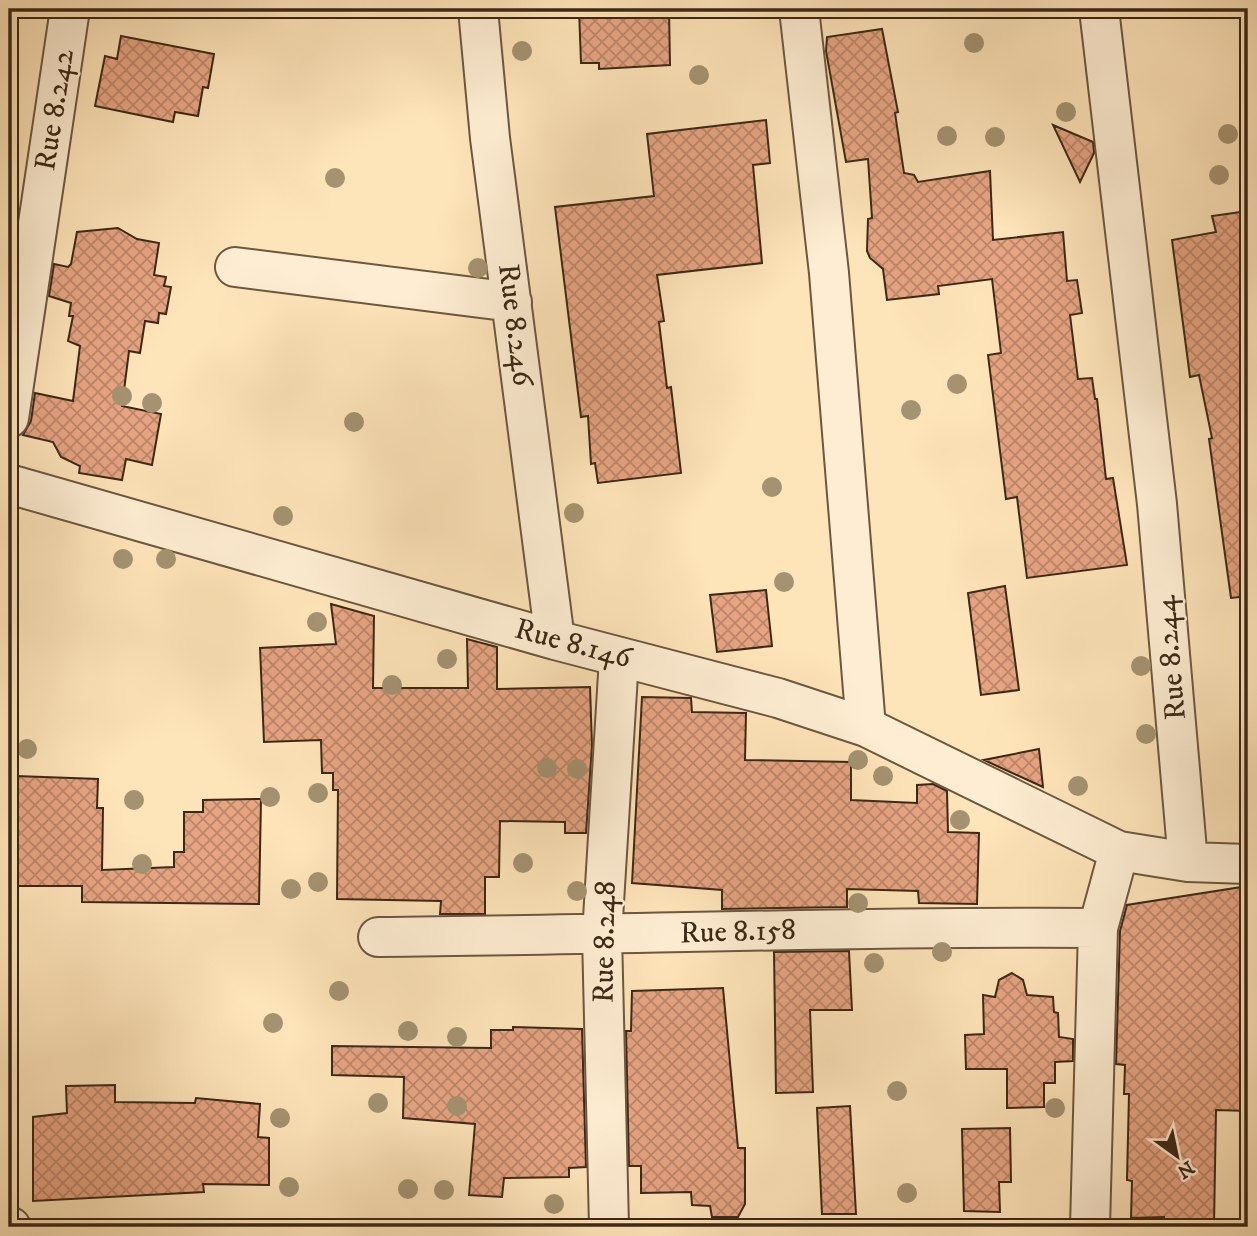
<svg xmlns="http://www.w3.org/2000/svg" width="1257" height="1236" viewBox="0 0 1257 1236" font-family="'IM FELL DW Pica',serif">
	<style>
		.building { fill: url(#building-cross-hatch); stroke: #3b2816; stroke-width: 2 }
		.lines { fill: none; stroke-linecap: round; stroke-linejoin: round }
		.minor-casing { stroke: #6c573f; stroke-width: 42 }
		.minor { stroke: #feedd2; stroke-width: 38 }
		.tree { fill: #a49270 }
		.labels { text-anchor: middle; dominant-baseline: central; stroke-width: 5; stroke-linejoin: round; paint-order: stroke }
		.street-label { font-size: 30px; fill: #3b2816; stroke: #feedd2 }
	</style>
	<defs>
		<pattern id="building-cross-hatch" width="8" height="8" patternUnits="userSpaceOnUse" patternTransform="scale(1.75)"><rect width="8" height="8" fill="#e7a482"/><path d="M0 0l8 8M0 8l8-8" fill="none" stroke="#bc8669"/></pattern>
	</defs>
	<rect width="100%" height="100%" fill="#fee4b9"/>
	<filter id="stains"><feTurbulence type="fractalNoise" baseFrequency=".00286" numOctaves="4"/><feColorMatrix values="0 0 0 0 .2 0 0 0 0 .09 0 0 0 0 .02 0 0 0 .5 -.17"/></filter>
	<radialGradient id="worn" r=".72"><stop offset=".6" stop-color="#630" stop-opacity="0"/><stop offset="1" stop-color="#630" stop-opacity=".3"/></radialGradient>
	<path class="building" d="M579,9h90l1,56 -71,4v-6h-18z
		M882,29l16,83 -3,1 9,60 10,2 4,7 72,-11 3,69 70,-8 4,49 10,-1 5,33 -12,2 8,64 14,-1 3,21h2l9,80 7,-1 14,87 -100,13 -10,-81 -11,2 -18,-144 13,-2 -9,-74 -54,7 1,8 -52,6 -4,-31 -13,-11 -3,-7 1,-32 4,-1 -4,-59 -22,3 -20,-111 1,-14z
		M121,36l93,18 -6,34 -5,-1 -5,29 -23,-4 -2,10 -78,-16 10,-50 12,3z
		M766,120l4,43 -17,2 9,98 -105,12 7,46 -5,1 8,66 4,-1 10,86 -83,10 -3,-20 -4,1 -3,-48 -7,1 -26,-210 99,-11 -7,-62z
		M1053,125l40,17 1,11 -14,29z
		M1248,211v385l-17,2 -22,-159 3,-1 -13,-63 -9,2 -18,-137 44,-8 -4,-16z
		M118,228l19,11 22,4 -5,32 12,2 -2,9 7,1 -5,27 -7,-1 -1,10 -13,-2 -5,32 -11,-2 -7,55 39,8 -9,51 -26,-6 -4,21 -43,-7 1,-7 -19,-9 -8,-15 -30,-7 8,-14 4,-28 38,8 7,-55 -12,-5 5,-25h-4l2,-13 -22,-7 5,-32 14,3 3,-3 6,-32z
		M1005,586l14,104 -38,5 -13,-102z
		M766,590l6,56 -55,6 -7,-57z
		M331,604l43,12 -1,72h95l-1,-49 30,8v42l93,-2 2,59 -6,87h-21v-11l-65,-1 -1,56h-14v37h-45l1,-13 -104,-2 1,-109h-5v-17h-11l-1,-33 -57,2 -4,-94 76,-4z
		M642,697l49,1 1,14 54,1 -1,47 106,2v38l66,3v-18l16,-1 14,7 1,41 31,1 -2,71 -58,-1 -1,-12 -71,-2v18l-125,2v-19l-90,-7z
		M1039,749l4,38 -59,-27z
		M16,776l82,3 -1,29h6l-1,62 72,-3v-15h10v-40h19v-12l58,-1 -2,105 -177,-2v-16h-65z
		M1248,886v225l-32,-1 -2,115 -50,-2v-6l-33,1 1,-37 -5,-1 2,-86h-5l1,-29 -9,-1 4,-133 7,-26z
		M849,951l3,59h-42l3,82 -37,1 -2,-141z
		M1012,973l11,7 4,15 26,2 1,15 4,1 1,24 14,2v22l-18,1v21h-11v24l-37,1v-39h-41l-1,-34 19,-1 -1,-39 12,2 4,-17z
		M723,988l15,160h7v56l-7,13h-26l-2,-11 -18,-1 -1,-13 -50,1v-27h-12l-3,-135h5l1,-40z
		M513,1027l69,2 4,138 -17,1v9l-65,1 -2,19 -33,-2 6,-71 -72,-6 1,-41 -72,-2v-29l159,2v-18h22z
		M115,1085v17l80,1 1,-5 64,6 -2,33 11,1v47l-66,-1 1,8 -171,9v-84l34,-4 -1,-27z
		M850,1106l6,108h-34l-5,-106z
		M1010,1128l1,54h-12l1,30 -36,-1 -2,-82z"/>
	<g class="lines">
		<defs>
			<path id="minor" d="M478,9l12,129 65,502
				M799,9l30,264 37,454
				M235,267l277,35
				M9,418l61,-409
				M9,484l546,156 223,58 88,29 253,124
				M1188,862l60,2
				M378,937c240,-2 480,-11 720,-9
				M9,1227h2
				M609,1227l-7,-292 17,-277
				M1090,1227l8,-299 21,-77 69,11 -31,-358 -58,-495"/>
		</defs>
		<use href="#minor" class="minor-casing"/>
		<use href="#minor" class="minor"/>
	</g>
	<g class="tree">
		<circle cx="974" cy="43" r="10"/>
		<circle cx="522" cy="51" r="10"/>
		<circle cx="699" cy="75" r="10"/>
		<circle cx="1066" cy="112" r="10"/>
		<circle cx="1228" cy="134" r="10"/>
		<circle cx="947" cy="136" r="10"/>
		<circle cx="995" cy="137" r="10"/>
		<circle cx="1219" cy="175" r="10"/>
		<circle cx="335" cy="178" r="10"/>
		<circle cx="478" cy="268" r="10"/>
		<circle cx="957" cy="384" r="10"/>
		<circle cx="122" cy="396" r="10"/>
		<circle cx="152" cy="403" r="10"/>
		<circle cx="911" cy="410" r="10"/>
		<circle cx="354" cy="422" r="10"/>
		<circle cx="772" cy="487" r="10"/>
		<circle cx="574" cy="513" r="10"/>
		<circle cx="283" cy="516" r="10"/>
		<circle cx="123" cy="559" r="10"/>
		<circle cx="166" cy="559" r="10"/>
		<circle cx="784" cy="582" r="10"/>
		<circle cx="317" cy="622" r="10"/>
		<circle cx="447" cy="659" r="10"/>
		<circle cx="1141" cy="666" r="10"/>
		<circle cx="392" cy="685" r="10"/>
		<circle cx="1146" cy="734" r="10"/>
		<circle cx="27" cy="749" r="10"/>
		<circle cx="858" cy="760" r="10"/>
		<circle cx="547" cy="768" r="10"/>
		<circle cx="577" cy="769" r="10"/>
		<circle cx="883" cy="776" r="10"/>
		<circle cx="1078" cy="786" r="10"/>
		<circle cx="318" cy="793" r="10"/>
		<circle cx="270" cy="797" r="10"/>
		<circle cx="134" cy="800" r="10"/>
		<circle cx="960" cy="820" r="10"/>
		<circle cx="523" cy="863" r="10"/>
		<circle cx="142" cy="864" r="10"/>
		<circle cx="318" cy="882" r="10"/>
		<circle cx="291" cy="889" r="10"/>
		<circle cx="577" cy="891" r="10"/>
		<circle cx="858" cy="903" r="10"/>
		<circle cx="942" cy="952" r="10"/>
		<circle cx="874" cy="963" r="10"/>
		<circle cx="339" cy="991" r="10"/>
		<circle cx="273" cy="1023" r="10"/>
		<circle cx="408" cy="1031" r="10"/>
		<circle cx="457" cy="1037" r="10"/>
		<circle cx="897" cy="1091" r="10"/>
		<circle cx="378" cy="1103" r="10"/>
		<circle cx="457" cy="1106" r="10"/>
		<circle cx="1055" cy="1108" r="10"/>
		<circle cx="280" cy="1118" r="10"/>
		<circle cx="289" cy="1187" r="10"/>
		<circle cx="408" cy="1189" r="10"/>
		<circle cx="444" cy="1190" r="10"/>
		<circle cx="907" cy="1193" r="10"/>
		<circle cx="554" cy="1204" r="10"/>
	</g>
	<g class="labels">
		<g class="street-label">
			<text transform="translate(55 110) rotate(-81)">Rue 8.242</text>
			<text transform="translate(515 325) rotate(83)">Rue 8.246</text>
			<text transform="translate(573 644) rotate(15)">Rue 8.146</text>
			<text transform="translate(1171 658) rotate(-95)">Rue 8.244</text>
			<text transform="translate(738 932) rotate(-2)">Rue 8.158</text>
			<text transform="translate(605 942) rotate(-89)">Rue 8.248</text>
		</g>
	</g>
	<rect width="1257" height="1236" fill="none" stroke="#fee4b9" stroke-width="35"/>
	<rect x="10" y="10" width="1236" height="1215" fill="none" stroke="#3b2816" stroke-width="3.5"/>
	<rect x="18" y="18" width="1222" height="1201" fill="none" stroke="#3b2816" stroke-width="2"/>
	<g transform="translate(1177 1156) rotate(147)" stroke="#feedd2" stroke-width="5" paint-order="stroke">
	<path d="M0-5L12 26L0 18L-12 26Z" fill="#3b2816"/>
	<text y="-10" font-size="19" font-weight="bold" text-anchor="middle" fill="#3b2816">N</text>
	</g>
	<rect width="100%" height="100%" filter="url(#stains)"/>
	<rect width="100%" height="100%" fill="url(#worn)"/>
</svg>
